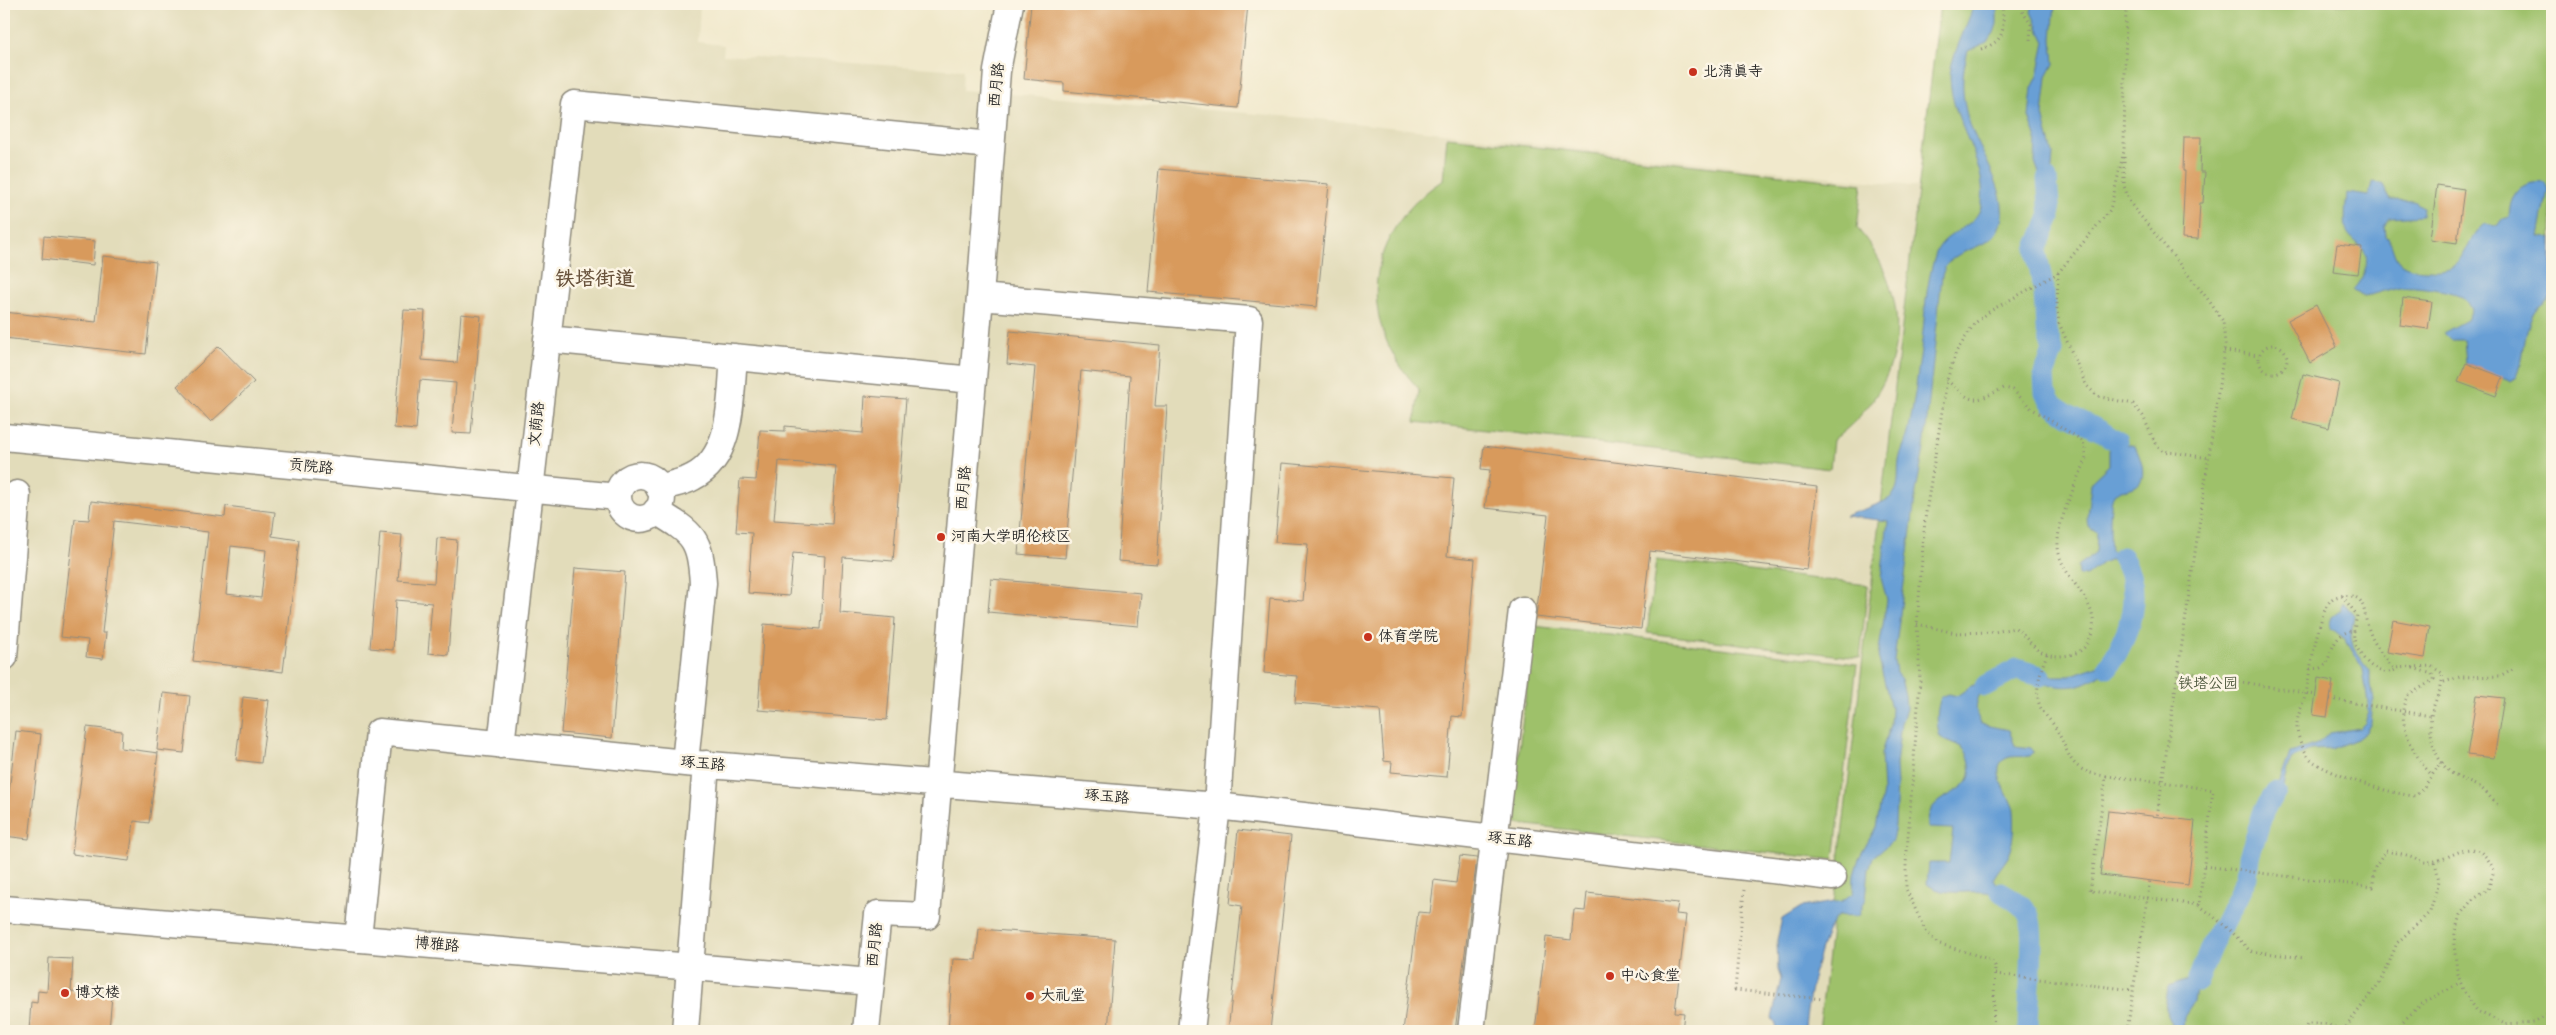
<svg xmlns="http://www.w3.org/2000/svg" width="2556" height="1035" viewBox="0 0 2556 1035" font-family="Mynerve,'LXGW WenKai TC',sans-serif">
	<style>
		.built { fill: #e2dcba }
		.green { fill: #9ec16a; stroke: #64764a }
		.water { fill: #689fd5; stroke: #4a6580 }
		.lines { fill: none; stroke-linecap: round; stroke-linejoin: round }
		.canal { stroke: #689fd5; stroke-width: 21 }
		.building { fill: #d89a5b; fill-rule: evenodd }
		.minor-casing { stroke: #8e8a7c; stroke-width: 29 }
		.path { stroke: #8e8a7c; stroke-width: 3; stroke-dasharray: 1 4; stroke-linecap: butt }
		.minor { stroke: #fff; stroke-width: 26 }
		.poi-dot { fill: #c8321e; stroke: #fcf5e5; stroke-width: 2 }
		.labels { text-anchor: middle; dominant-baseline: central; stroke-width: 5; stroke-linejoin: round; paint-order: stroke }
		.poi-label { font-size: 15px; fill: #2b2b2b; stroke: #fcf5e5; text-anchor: start }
		.street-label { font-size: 15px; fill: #2b2b2b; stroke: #fcf5e5 }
		.park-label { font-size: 15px; fill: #4e583e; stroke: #fcf5e5 }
		.district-label { font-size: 20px; font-weight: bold; fill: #68523c; stroke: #fcf5e5 }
	</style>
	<rect width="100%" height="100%" fill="#fcf5e5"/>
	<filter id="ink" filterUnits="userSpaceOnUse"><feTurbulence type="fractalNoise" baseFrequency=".02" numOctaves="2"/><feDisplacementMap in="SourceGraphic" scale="10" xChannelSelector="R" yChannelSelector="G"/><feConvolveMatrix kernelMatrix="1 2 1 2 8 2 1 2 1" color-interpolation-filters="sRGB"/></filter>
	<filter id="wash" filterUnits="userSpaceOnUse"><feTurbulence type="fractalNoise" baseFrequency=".0096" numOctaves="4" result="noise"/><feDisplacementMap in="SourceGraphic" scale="20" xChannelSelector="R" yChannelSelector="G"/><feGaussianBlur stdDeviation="1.12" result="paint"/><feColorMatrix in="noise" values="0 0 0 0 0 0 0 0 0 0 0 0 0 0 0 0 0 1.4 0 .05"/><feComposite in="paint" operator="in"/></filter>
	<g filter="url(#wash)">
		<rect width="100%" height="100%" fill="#f1e9cc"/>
		<path class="built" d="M4,4h696l-2,38 26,3 -1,10 240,15 -1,20 357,29 601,68 -101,844h-711l6,-92 -135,-10 -3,31 -23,-1 -5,72h-944z"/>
		<path class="green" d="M1940,4h612v1027h-733z
			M1447,137l415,47 -5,44c60,71 52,156 -24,212l-3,29 -415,-47 4,-33c-65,-68 -55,-157 24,-209z
			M1656,560l212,25 -8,73 -213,-25z
			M1534,626l323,38 -23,196 -324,-37z"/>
		<path class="water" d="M1974,4h23v20l-3,9 -7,9 -19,9c-6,21 -7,38 -2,60 7,34 46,80 34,114 -7,23 -37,22 -51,37 -4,3 -5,9 -7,13l-18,174 -8,42 -22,169 2,13 5,6 4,16 1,14 -5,14 -5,42 1,19 -2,42 -3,15 -19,16 -4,12 -3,29 -7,18c-6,0 -15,-1 -20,0 -18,8 -34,96 -34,115h-31l2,-6 -4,-7 9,-39 -3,-9 -1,-30 5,-21 19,-12 41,-6 11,-8 1,-18 5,-17 17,-31 7,-35 -2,-38 9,-29 1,-17 -13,-52 9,-56 -6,-22 7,-57 -43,-5c12,-5 38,-12 46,-19 10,-10 6,-23 8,-36 1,-9 7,-19 9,-28 6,-27 9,-56 13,-83 4,-32 4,-65 15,-97 8,-23 43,-24 46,-51 5,-43 -30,-78 -32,-123 -1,-20 18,-54 24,-75z
			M2033,4h22l-3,35 2,25 -7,13 -4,38 10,39 -1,15 -5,10 -7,-3 -5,-14 1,-26 -7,-19 3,-29 6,-12 7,-34 -14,-30z
			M2372,182l10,1 9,17 23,1 9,6 -1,9 -32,2 -6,8 1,10c10,8 6,22 18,29 7,4 18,5 26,5 40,4 32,-27 55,-46l13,2 5,-7 7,-2c1,-23 11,-37 36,-34l3,8 -9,45 13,1v59c-5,5 -14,10 -18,16 -12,20 -8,46 -18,66l-7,3 -43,-18 -2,-23h-14l-7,-7 24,-13 5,-10c-3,-6 -5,-11 -12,-14 -10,-6 -53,-12 -65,-8 -12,3 -20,7 -33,8l-9,-6c10,-12 21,-31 7,-44 -5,-6 -13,-10 -14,-18 -2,-11 0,-24 1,-35l22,3z
			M2117,442l18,4c5,11 15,34 -1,41 -9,4 -15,0 -21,10 -4,8 -3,43 -2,54l11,6 -3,6 -8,-4 -9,4 -16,13 -7,-1 -1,-9 18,-14 1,-20 -9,-6c-3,-10 3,-31 3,-44l18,-17v-19z
			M2343,602l11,13 -3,22 3,12 16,22v14l3,15 -2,23 -5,9 -9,7 -25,10 -22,1 -19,9 -7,27 -8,6 14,-39 27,-9 13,-11 30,-5 5,-5 4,-12 -6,-42 -18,-30 -14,-11 -1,-5 2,-6 9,-7z
			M2102,664l6,3c-19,20 -42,25 -68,14v-5h29z
			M1983,682l2,4c-9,13 -12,23 -4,38l28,6 6,16 16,2 3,4 -4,4c-6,1 -14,0 -20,1 -27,7 3,42 4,54 1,13 1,34 -6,46 -4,7 -11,14 -15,22l8,13 -2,3c-22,-9 -52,5 -72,-11l2,-21h20l4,-34 -25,-1c-4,-41 48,-27 42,-64 -1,-7 -3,-13 -9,-17 -6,-4 -15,-6 -21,-10 -4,-12 -4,-30 2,-41l7,-2 8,2 14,-10z
			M2188,980l9,2 -3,20 -10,15 -1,14h-8l-10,-22 3,-22z"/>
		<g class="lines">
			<path class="canal" d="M2047,179l3,38 -14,33 8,41 2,38 7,22 -9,24 1,18 8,12 15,10 33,16 16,11
				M2108,667c22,-31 36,-76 14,-110
				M1985,686l32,-17 23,7
				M2001,892c10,6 22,12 27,22 9,16 -1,93 0,117
				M2197,982l20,-50 8,-10 22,-45 2,-20 15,-47 12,-18"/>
		</g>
		<g id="blocks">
			<path class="building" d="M1031,4h217l-10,104 -174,-17v-8l-40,-4z
				M2184,137h17l-1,35h5l-2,31h-3l-2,36 -16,-1 3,-67h-2z
				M1159,169l170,15 -12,123 -169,-15z
				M2437,185l27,4 -7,54 -27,-4z
				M44,236l51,5 -2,24 -51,-6z
				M2337,244l25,3 -4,27 -25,-3z
				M103,256l53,6 -10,92 -142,-16v-26l92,10z
				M2403,298l29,4 -4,27 -28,-4z
				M2316,305l21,42 -27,16 -22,-43z
				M404,310l21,1 -3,49 35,3 4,-49 20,2 -10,118 -19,-1 4,-50 -36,-3 -4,50 -22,-2z
				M1010,331l150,14 -5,61h12l-10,158 -39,-3 12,-185 -49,-5 -16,187 -47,-4 17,-187 -28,-3z
				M219,346l35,36 -43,40 -34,-36z
				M2466,363l37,14 -7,19 -38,-14z
				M2303,374l36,9 -10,45 -37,-9z
				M865,396l41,3 -13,162 -50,-4 -3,56 55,5 -8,102 -129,-10 6,-86 57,5 4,-73 -32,-3 -4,43 -41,-3 4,-60 -16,-1 4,-53 16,1 4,-50 25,1v-5l78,7zM779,461l57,5 -4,58 -58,-4z
				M1484,446l333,41 -10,83 -157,-19 -9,78 -105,-12 12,-102 -63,-7 5,-38 -9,-1z
				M1282,463l172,15 -7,78 28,3 -13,158 -10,-1 -5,61 -56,-5 1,-10 -8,-1 -4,-51 -85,-7 2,-27 -33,-3 6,-75 33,3 5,-57 -33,-2z
				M91,501l134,16 1,-11 49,6 -3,24 27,4 -16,132 -90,-11 15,-129 -94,-11 -12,112h4l-3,26 -17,-2 2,-17 -27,-3 14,-118 14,1zM231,546l35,4 -5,48 -35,-4z
				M380,533l22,2 -4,45 36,3 3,-45 20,2 -9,115 -20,-2 4,-50 -36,-3 -3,50 -23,-2z
				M575,568l50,4 -13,166 -51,-5z
				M991,579l150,14 -3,33 -150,-14z
				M2393,620l37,7 -5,31 -38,-6z
				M2318,678l15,3 -6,36 -14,-2z
				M163,693l27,3 -6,57 -27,-3z
				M2477,695l27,3 -10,60 -27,-3z
				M243,697l26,3 -8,63 -25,-3z
				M87,727l35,4 -1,17 37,5 -9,70 -15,-2 -5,40 -57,-7z
				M16,731l25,3 -12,105 -25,-3z
				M2108,811l87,10 -7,64 -88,-10z
				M1238,830l53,6 -21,195h-42l14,-125 -12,-2z
				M1460,856l17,2 -22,173h-52l15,-119 12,1 4,-33 22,3z
				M1587,893l91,10 -2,11 10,1 -11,97 9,1 -2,18h-147l11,-94 25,3 3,-30 11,1z
				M979,929l136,10 -7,92h-160l5,-72 23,1z
				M49,958l24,1 -2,33 41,3 -3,36h-80l2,-29 6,1 1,-12 9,1z"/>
		</g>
	</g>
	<g filter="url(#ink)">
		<use href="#blocks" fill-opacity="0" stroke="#8e8a7c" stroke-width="1"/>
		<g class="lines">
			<defs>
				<path id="minor" d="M980,297l269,23 -32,486 -26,225
					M547,339l426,41
					M4,437l614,60
					M618 497a22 22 0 1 1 44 0a22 22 0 1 1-44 0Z
					M659,488c11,-4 24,-5 34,-11 41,-21 37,-80 41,-120
					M656,511c38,23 44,27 47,72l-18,180
					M4,657l13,-163
					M501,745l73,-641 417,41
					M4,909l867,73
					M358,939l21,-207 306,31 532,43 616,71
					M685,1031l21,-267
					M866,1031l12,-117 49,2 53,-619 17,-226 13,-67
					M1471,1031l51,-421"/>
			</defs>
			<use href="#minor" class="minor-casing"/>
			<path class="path" d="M2028,4l-6,7 9,13 -1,17
				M1981,49c26,-8 23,-22 21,-45
				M2124,157v29l6,17 77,95 16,23 2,23 -68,473
				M2058,273l-1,36 2,14 27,62 11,11 36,8 10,12 12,27 8,8 46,7
				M2259 359a14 14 0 1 1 28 0a14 14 0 1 1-28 0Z
				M2224,351l35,4
				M2342,596l15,19c-1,7 -4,16 -3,23 3,18 25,44 44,30
				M1917,624l38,9 39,-1 21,-4c9,6 14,15 22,21 12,9 30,9 43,2 5,-3 9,-10 11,-15 13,-34 -32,-57 -33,-90 -1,-23 12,-47 20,-69 3,-7 8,-13 8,-21 0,-5 -2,-10 -3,-15l-52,-33 -18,-18 -9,-2c-32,15 -30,17 -57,-8
				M2047,654c-5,13 -11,29 -9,44 1,12 9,18 15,26 19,28 11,47 53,52
				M2413,668l19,6 2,5c-8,7 -24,13 -28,20 -11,21 10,61 25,75
				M2310,669l10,-1 7,-4c4,-15 10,-34 28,-33
				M2179,671l137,24
				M2444,682l16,-5 40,-1 14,-8
				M2330,699l101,17
				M2443,762c-12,11 -16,25 -28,34 -24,-2 -81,-20 -101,-34 -8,-6 -16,-22 -17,-33 -1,-13 6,-24 9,-36 2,-8 2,-15 4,-23 3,-16 10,-57 20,-69 5,-6 17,-7 25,-4 11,4 9,20 13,30 5,16 14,29 26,41l37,-2 11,7c2,16 -9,28 -11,44 -2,18 3,40 17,53 9,9 24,12 34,19 6,5 11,12 17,17
				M2106,776l57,6 50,8 -14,115 -109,-14z
				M2552,790v29
				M2204,866l169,21 1,-18 12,-18c9,2 19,3 27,6 5,2 9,6 15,5 27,-1 46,-33 66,8l-6,20 -16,10 -12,15 -5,17 -1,12 3,27 6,19 14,21 28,13 28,-2 19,-11
				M1744,890l-9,100 88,9
				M2199,905l31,25 20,21 54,7
				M1995,974l139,16
				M1993,1031l2,-65 -3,-6 -55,-17 -12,-13 -19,-41v-25l14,-184 -3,-56 8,-105 22,-139 9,-28 18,-28 16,-13 68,-38 52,-63 14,-59 2,-147
				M2127,1031l23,-151
				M2305,1031l2,-7h19l18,7
				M2343,1031l40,-53 14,-35 33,-31 9,-31 -4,-20
				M2392,1031l31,-28 38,-21"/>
			<use href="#minor" class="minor"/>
		</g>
	</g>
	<g class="poi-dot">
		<circle cx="1693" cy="72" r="5"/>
		<circle cx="941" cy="537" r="5"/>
		<circle cx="1368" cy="637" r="5"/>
		<circle cx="1610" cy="976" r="5"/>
		<circle cx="65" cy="993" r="5"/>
		<circle cx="1030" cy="996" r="5"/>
	</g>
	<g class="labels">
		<g class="poi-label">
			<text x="1703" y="72">北清真寺</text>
			<text x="951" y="537">河南大学明伦校区</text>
			<text x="1378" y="637">体育学院</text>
			<text x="1620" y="976">中心食堂</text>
			<text x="75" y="993">博文楼</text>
			<text x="1040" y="996">大礼堂</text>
		</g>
		<g class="street-label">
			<text transform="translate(997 85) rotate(-84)">西月路</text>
			<text transform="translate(537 424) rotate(-84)">文荫路</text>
			<text transform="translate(311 467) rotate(6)">贡院路</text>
			<text transform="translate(964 488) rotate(-85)">西月路</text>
			<text transform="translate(703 764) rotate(5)">琢玉路</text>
			<text transform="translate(1107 797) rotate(5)">琢玉路</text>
			<text transform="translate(1510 840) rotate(7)">琢玉路</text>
			<text transform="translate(437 945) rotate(5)">博雅路</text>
			<text transform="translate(875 945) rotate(-84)">西月路</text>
		</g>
		<g class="park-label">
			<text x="2208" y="684">铁塔公园</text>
		</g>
		<g class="district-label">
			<text x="595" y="279">铁塔街道</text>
		</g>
	</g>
	<rect width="2556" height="1035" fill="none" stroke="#fcf5e5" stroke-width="20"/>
</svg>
